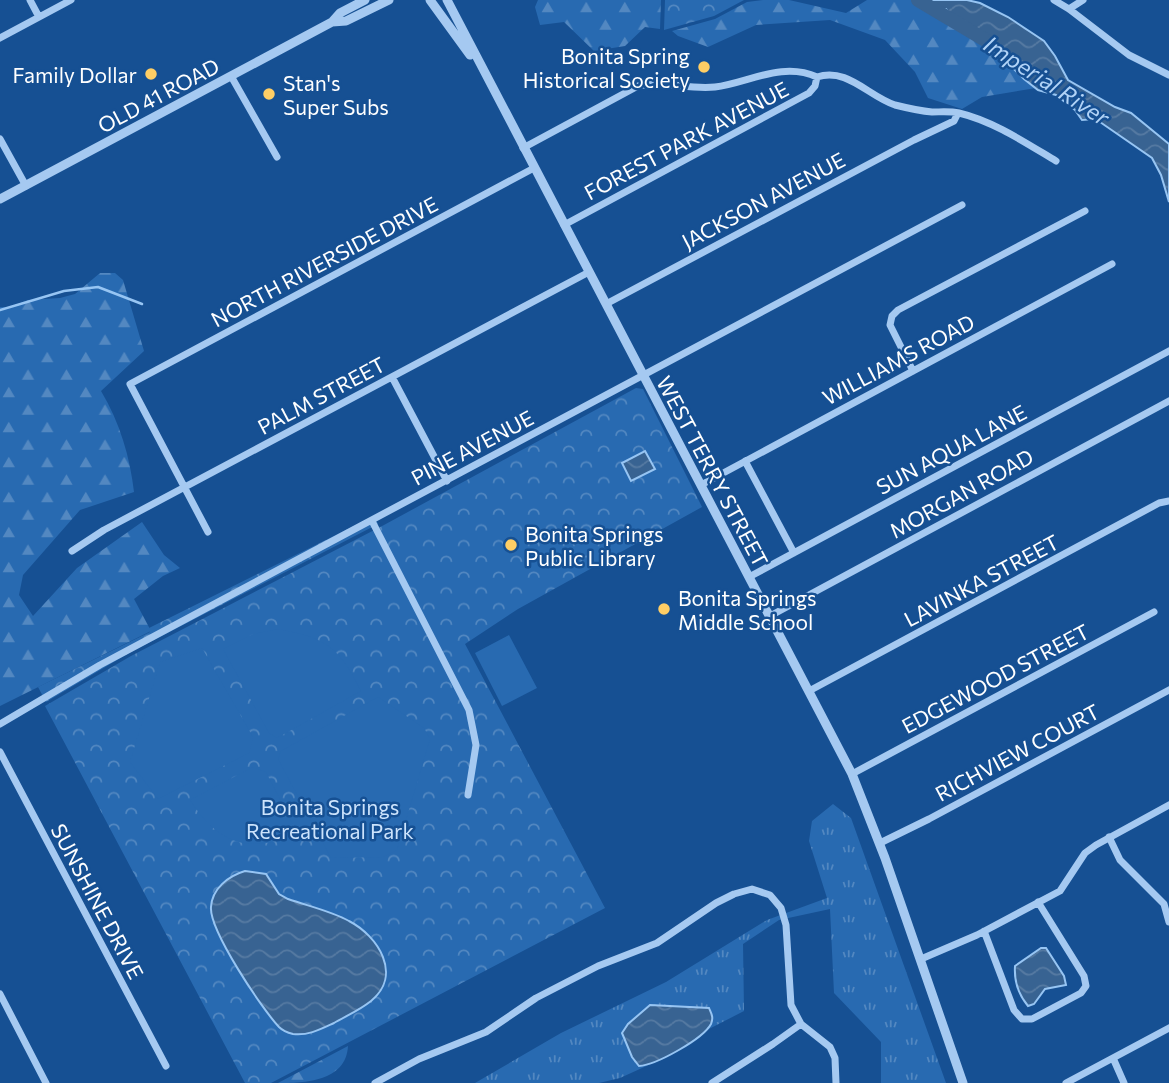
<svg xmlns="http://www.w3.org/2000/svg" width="1169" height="1083" viewBox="0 0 1169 1083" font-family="Commissioner,sans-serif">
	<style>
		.grass { fill: url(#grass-tufts) }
		.forest { fill: url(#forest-firs) }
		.park { fill: url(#park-crowns) }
		.pitch { fill: #286ab1 }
		.water { fill: url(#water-waves); stroke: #97c5f3; stroke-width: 2 }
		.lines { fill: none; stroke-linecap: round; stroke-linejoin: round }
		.stream { stroke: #97c5f3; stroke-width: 2.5 }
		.river { stroke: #386392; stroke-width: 14 }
		.minor { stroke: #a5c9f1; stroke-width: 7 }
		.tertiary { stroke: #a5c9f1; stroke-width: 9 }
		.poi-dot { fill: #ffce65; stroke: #165093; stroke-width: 2.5 }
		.labels { text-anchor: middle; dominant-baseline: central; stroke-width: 5; stroke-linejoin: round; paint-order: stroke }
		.poi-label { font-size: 21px; fill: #fff; stroke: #165093; text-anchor: start }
		.street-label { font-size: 21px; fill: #fff; stroke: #165093 }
		.park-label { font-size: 21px; fill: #cce3fc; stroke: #165093 }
		.water-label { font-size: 23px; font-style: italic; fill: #b1d3f7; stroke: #165093 }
	</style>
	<defs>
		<pattern id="grass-tufts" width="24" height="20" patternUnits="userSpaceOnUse" patternTransform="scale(1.75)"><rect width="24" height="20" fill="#286ab1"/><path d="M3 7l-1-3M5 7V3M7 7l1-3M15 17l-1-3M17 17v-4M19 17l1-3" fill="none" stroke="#5388c1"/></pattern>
		<pattern id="forest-firs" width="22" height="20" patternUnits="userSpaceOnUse" patternTransform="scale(1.75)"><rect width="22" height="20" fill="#286ab1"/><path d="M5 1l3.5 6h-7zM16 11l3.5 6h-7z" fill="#5388c1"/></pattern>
		<pattern id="park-crowns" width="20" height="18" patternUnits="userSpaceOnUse" patternTransform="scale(1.75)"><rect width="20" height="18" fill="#286ab1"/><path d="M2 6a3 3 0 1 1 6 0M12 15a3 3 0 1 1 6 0" fill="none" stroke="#5388c1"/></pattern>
		<pattern id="water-waves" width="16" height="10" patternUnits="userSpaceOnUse" patternTransform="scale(1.75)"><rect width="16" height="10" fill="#386392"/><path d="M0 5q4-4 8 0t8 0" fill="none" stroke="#567aa2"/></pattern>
	</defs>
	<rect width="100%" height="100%" fill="#165093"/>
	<path class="grass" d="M833,804l18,14 95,265h-65v-41l-47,-49 -4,-84 -51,11 -36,24 1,67 -37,19 -43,28 -44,20 -21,5h-124l86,-50 105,-51 101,-62 60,-22 -18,-57 3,-20z"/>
	<path class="forest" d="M538,0h123l-1,29 -15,-2 -20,19 -31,5 -30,-29 -24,3 -5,-18z
		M763,0h26l57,13 21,-13h53l4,7 23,2 3,4 16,9 19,24 21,15 30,27 -54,9 -20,12 -34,-11 -13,-26 -30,-32 -55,-20 -74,5 -48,22 -30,-11 -6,-5 43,-12 32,-17z
		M100,273h15l8,7 21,71 -43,40c19,32 29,66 33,101l-54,18 -57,65 -4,20 14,21 44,-48 65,-46 22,33 16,13 -17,8 -29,23 17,32 -151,75v-399h10l18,-7 32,-2 15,-4z
		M348,1046c-2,36 -44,37 -70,37z"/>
	<path class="park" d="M665,0h79l-30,16 -50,14z
		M636,388l7,1 59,118 -184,102 -53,35 140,264 -334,175h-26l-200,-377 86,-50 253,-131z
		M374,516l4,8 -249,129 -83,49 -8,-15 112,-55 -1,-4z"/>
	<path class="pitch" d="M278,629c49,9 61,18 83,62l-84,47 -8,-5 -46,-84 30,-15z
		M509,635l28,53 -35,18 -27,-53z
		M202,648l51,89 -4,16 -91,46 -28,-37 30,-100z
		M378,697l46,31 6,11 -33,111 -14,7 -52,1 -53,-99 3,-8z
		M253,767l13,5 31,61c-47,22 -79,11 -107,-33z"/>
	<path class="water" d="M920,0h47l13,3 28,14 36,24 11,15 13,24 47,27 16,6 38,31v58l-8,-27 -9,-17 -52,-36 -5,-3 -13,1 -7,-10 -19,-15 -18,-5 -14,-11 -18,-18 -21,-15 -19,-24 -12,-4 -8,-9 -17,1z
		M645,451l10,18 -24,12 -9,-18z
		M245,871l21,3 13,20 9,5c20,7 43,12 61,22 29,15 54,54 22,80 -11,9 -25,15 -37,22 -13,6 -26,13 -41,11 -4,-1 -11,-4 -14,-7 -17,-18 -70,-97 -68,-120 1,-18 17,-31 34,-36z
		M1041,948h5l18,28 2,9 -21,4 -11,15 -6,2c-10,-12 -14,-25 -13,-40z
		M650,1005l59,3c2,5 5,9 2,16 -8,15 -55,41 -72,42l-7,-9 -10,-24 6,-9z"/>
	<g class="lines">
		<path class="stream" d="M0,310l64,-19 34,-4 44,17"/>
		<path class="river" d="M918,0l74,44"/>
		<path class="minor" d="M30,0l9,17
			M1054,0l15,9 60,46 40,20
			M1069,9l14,-9
			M0,38l71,-38
			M231,76l46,81
			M0,139l26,47
			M523,148l115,-62c26,-6 50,4 77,1 33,-4 67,-26 102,-10 30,-10 51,19 78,28 12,3 25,6 37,7 9,0 18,-1 27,1 34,8 67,30 97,48
			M564,225l245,-132 6,-7 2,-9
			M606,304l308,-164 40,-19 4,-8
			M913,371l-23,-46 2,-9 6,-6 187,-99
			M392,377l55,104
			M745,461l49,92
			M701,485l411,-221
			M372,521l97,189 7,35 -8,50
			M208,532l-78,-148 404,-216
			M72,551l32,-21 485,-258
			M749,577l420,-226
			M770,616l399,-215
			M809,691l350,-188 10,-2
			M0,724l100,-59 862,-460
			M0,752l166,314
			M852,774l302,-162
			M1109,837l11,23 44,44 5,18
			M880,843l49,-24 240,-129
			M984,931l30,79 8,9h10l49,-26 5,-7 -2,-10 -46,-74
			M921,959l56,-24 83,-44 25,-38 11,-8 73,-40
			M0,994l46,89
			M1113,1058l11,25
			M375,1083l44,-24 67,-27 50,-34 62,-32 59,-23 59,-40 18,-9 18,-5 18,6 11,13 5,17 5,80 10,19 29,23 5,11 1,25
			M712,1083l61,-39 28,-20
			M1066,1083l103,-55"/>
		<path class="tertiary" d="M430,0l40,55
			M447,0l405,774 33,84 78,225
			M332,22l14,-1 43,-21
			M0,199l332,-177 8,-9 25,-13"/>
	</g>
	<g class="poi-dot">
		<circle cx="704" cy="67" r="7"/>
		<circle cx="151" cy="74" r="7"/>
		<circle cx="269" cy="94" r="7"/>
		<circle cx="511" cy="545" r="7"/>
		<circle cx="664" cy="609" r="7"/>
	</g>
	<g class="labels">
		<g class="poi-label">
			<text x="690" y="55" text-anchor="end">Bonita Spring<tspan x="690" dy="24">Historical Society</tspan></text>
			<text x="137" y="74" text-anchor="end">Family Dollar</text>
			<text x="283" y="82">Stan's<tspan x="283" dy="24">Super Subs</tspan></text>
			<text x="525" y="533">Bonita Springs<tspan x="525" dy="24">Public Library</tspan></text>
			<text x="678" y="597">Bonita Springs<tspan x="678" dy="24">Middle School</tspan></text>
		</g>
		<g class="street-label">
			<text transform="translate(158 95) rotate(-28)">OLD 41 ROAD</text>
			<text transform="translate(686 140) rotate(-28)">FOREST PARK AVENUE</text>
			<text transform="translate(763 200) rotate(-28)">JACKSON AVENUE</text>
			<text transform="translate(324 261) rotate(-28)">NORTH RIVERSIDE DRIVE</text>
			<text transform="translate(898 359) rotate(-28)">WILLIAMS ROAD</text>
			<text transform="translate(321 395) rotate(-28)">PALM STREET</text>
			<text transform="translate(472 447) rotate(-28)">PINE AVENUE</text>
			<text transform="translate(951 449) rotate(-28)">SUN AQUA LANE</text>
			<text transform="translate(713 471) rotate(62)">WEST TERRY STREET</text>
			<text transform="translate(961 493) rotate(-29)">MORGAN ROAD</text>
			<text transform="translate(981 580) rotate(-28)">LAVINKA STREET</text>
			<text transform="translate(995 678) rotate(-28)">EDGEWOOD STREET</text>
			<text transform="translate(1017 752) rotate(-28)">RICHVIEW COURT</text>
			<text transform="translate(98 901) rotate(62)">SUNSHINE DRIVE</text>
		</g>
		<g class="park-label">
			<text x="330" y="806">Bonita Springs<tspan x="330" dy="24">Recreational Park</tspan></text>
		</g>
		<g class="water-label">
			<text transform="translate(1047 80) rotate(33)">Imperial River</text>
		</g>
	</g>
</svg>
